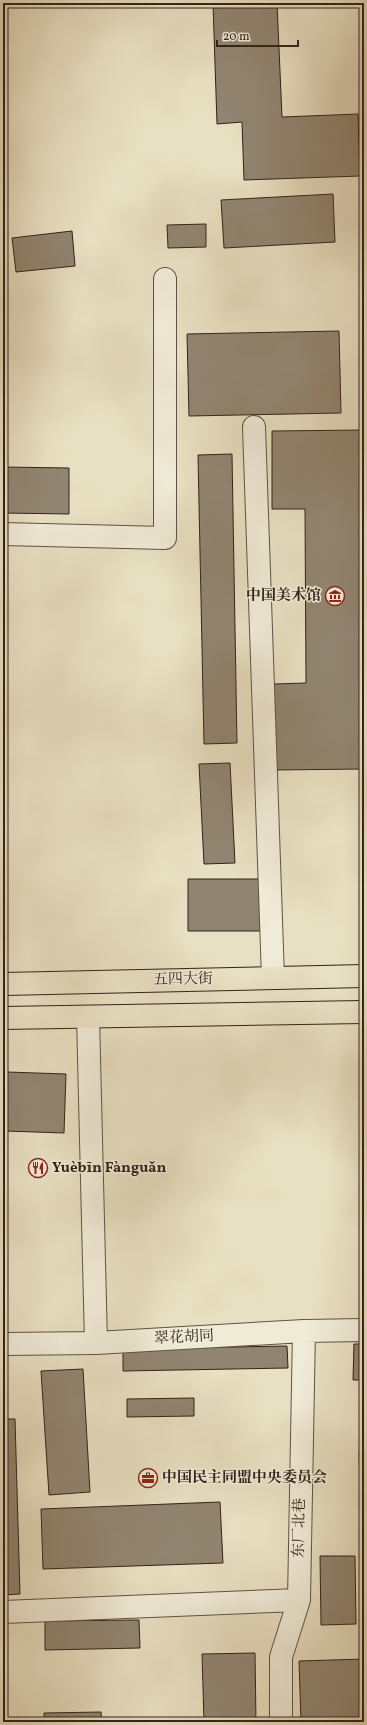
<svg xmlns="http://www.w3.org/2000/svg" width="367" height="1725" viewBox="0 0 367 1725" font-family="Vollkorn,'Noto Serif SC',serif">
	<style>
		.building { fill: #918571; stroke: #322219 }
		.lines { fill: none; stroke-linecap: round; stroke-linejoin: round }
		.minor-casing { stroke: #605243; stroke-width: 24 }
		.major-casing { stroke: #322219; stroke-width: 24 }
		.minor { stroke: #f0ebd7; stroke-width: 22 }
		.major { stroke: #e8e0c2; stroke-width: 22 }
		.labels { text-anchor: middle; dominant-baseline: central; stroke-width: 3; stroke-linejoin: round; paint-order: stroke }
		.poi-label { font-size: 15px; font-weight: bold; fill: #322219; stroke: #f0ebd7; text-anchor: start }
		.street-label { font-size: 15px; fill: #322219; stroke: #f0ebd7 }
	</style>
	<rect width="100%" height="100%" fill="#e8e0c2"/>
	<filter id="stains"><feTurbulence type="fractalNoise" baseFrequency=".005" numOctaves="4"/><feColorMatrix values="0 0 0 0 .2 0 0 0 0 .09 0 0 0 0 .02 0 0 0 .5 -.17"/></filter>
	<radialGradient id="worn" r=".72"><stop offset=".6" stop-color="#630" stop-opacity="0"/><stop offset="1" stop-color="#630" stop-opacity=".3"/></radialGradient>
	<path class="building" d="M213,3h64l5,114 76,-3 2,62 -116,4 -2,-58 -25,2z
		M333,194l2,48 -111,6 -3,-48z
		M206,224v23l-38,1 -1,-23z
		M72,231l3,35 -59,6 -4,-34z
		M339,331l2,82 -152,3 -2,-82z
		M364,430v339l-89,1 -1,-86 32,-1 -1,-174h-33v-78z
		M232,454l5,289 -33,1 -6,-289z
		M3,467l66,1v46l-66,-1z
		M230,763l5,100 -31,1 -5,-100z
		M188,879h75v52h-75z
		M7,1072l59,2 -2,59 -59,-2z
		M354,1344h10v36h-11z
		M287,1346l1,22 -165,3v-22z
		M83,1369l7,123 -41,3 -8,-124z
		M194,1398v18l-67,1v-18z
		M3,1419h12l5,175 -17,1z
		M359,1452h5v87h-2z
		M220,1502l3,61 -180,6 -2,-60z
		M320,1556h35l1,68 -35,1z
		M139,1620l1,28 -95,2v-29z
		M255,1653l1,69h-52l-2,-68z
		M364,1659v63h-63l-2,-61z
		M101,1712l1,10h-58v-9z"/>
	<g class="lines">
		<defs>
			<path id="minor" d="M254,427l19,551
				M3,534l162,4v-259
				M88,1017l8,326
				M3,1344l93,-1 208,-12 60,-1
				M3,1612l296,-12
				M281,1722v-65l18,-57 5,-269"/>
			<path id="major" d="M3,984l361,-8
				M3,1018l361,-6"/>
		</defs>
		<use href="#minor" class="minor-casing"/>
		<use href="#major" class="major-casing"/>
		<use href="#minor" class="minor"/>
		<use href="#major" class="major"/>
	</g>
	<defs>
		<symbol id="museum-ring" viewBox="-11 -11 22 22"><circle r="9.5" fill="#f0ebd7" stroke="#8f2418" stroke-width="1.5"/><path d="M0-6L6-3V-2H-6V-3ZM-5-1h2V3h-2ZM-1-1h2V3h-2ZM3-1h2V3H3ZM-6 4H6V6H-6Z" fill="#8f2418"/></symbol>
		<symbol id="restaurant-ring" viewBox="-11 -11 22 22"><circle r="9.5" fill="#f0ebd7" stroke="#8f2418" stroke-width="1.5"/><path d="M-5-6h1v4h1v-4h1v4h1v-4h1v5L-1.5 .5V6h-2V.5L-5-1ZM5-6V6H3V1.5H1.5Q1.5-4 5-6Z" fill="#8f2418"/></symbol>
		<symbol id="office-ring" viewBox="-11 -11 22 22"><circle r="9.5" fill="#f0ebd7" stroke="#8f2418" stroke-width="1.5"/><path d="M-6-3h4V-5.5h4V-3h4V5H-6ZM-1-4.5V-3h2v-1.5ZM-6 0V1H6V0Z" fill="#8f2418"/></symbol>
	</defs>
	<g fill-rule="evenodd">
		<use href="#museum-ring" x="324" y="585" width="22" height="22"/>
		<use href="#restaurant-ring" x="27" y="1157" width="22" height="22"/>
		<use href="#office-ring" x="137" y="1467" width="22" height="22"/>
	</g>
	<g class="labels">
		<g class="poi-label">
			<text x="321" y="596" text-anchor="end">中国美术馆</text>
			<text x="52" y="1168">Yuèbīn Fànguǎn</text>
			<text x="162" y="1478">中国民主同盟中央委员会</text>
		</g>
		<g class="street-label">
			<text transform="translate(183 980) rotate(-1)">五四大街</text>
			<text transform="translate(184 1338) rotate(-3)">翠花胡同</text>
			<text transform="translate(300 1528) rotate(-89)">东厂北巷</text>
		</g>
	</g>
	<rect width="367" height="1725" fill="none" stroke="#e8e0c2" stroke-width="16"/>
	<rect x="4" y="4" width="359" height="1717" fill="none" stroke="#322219" stroke-width="2"/>
	<rect x="8" y="8" width="351" height="1709" fill="none" stroke="#322219"/>
	<path d="M217 40v6h81v-6" fill="none" stroke="#322219" stroke-width="2"/>
	<text x="223" y="40" font-size="12" fill="#322219" stroke="#f0ebd7" stroke-width="3" paint-order="stroke">20 m</text>
	<rect width="100%" height="100%" filter="url(#stains)"/>
	<rect width="100%" height="100%" fill="url(#worn)"/>
</svg>
